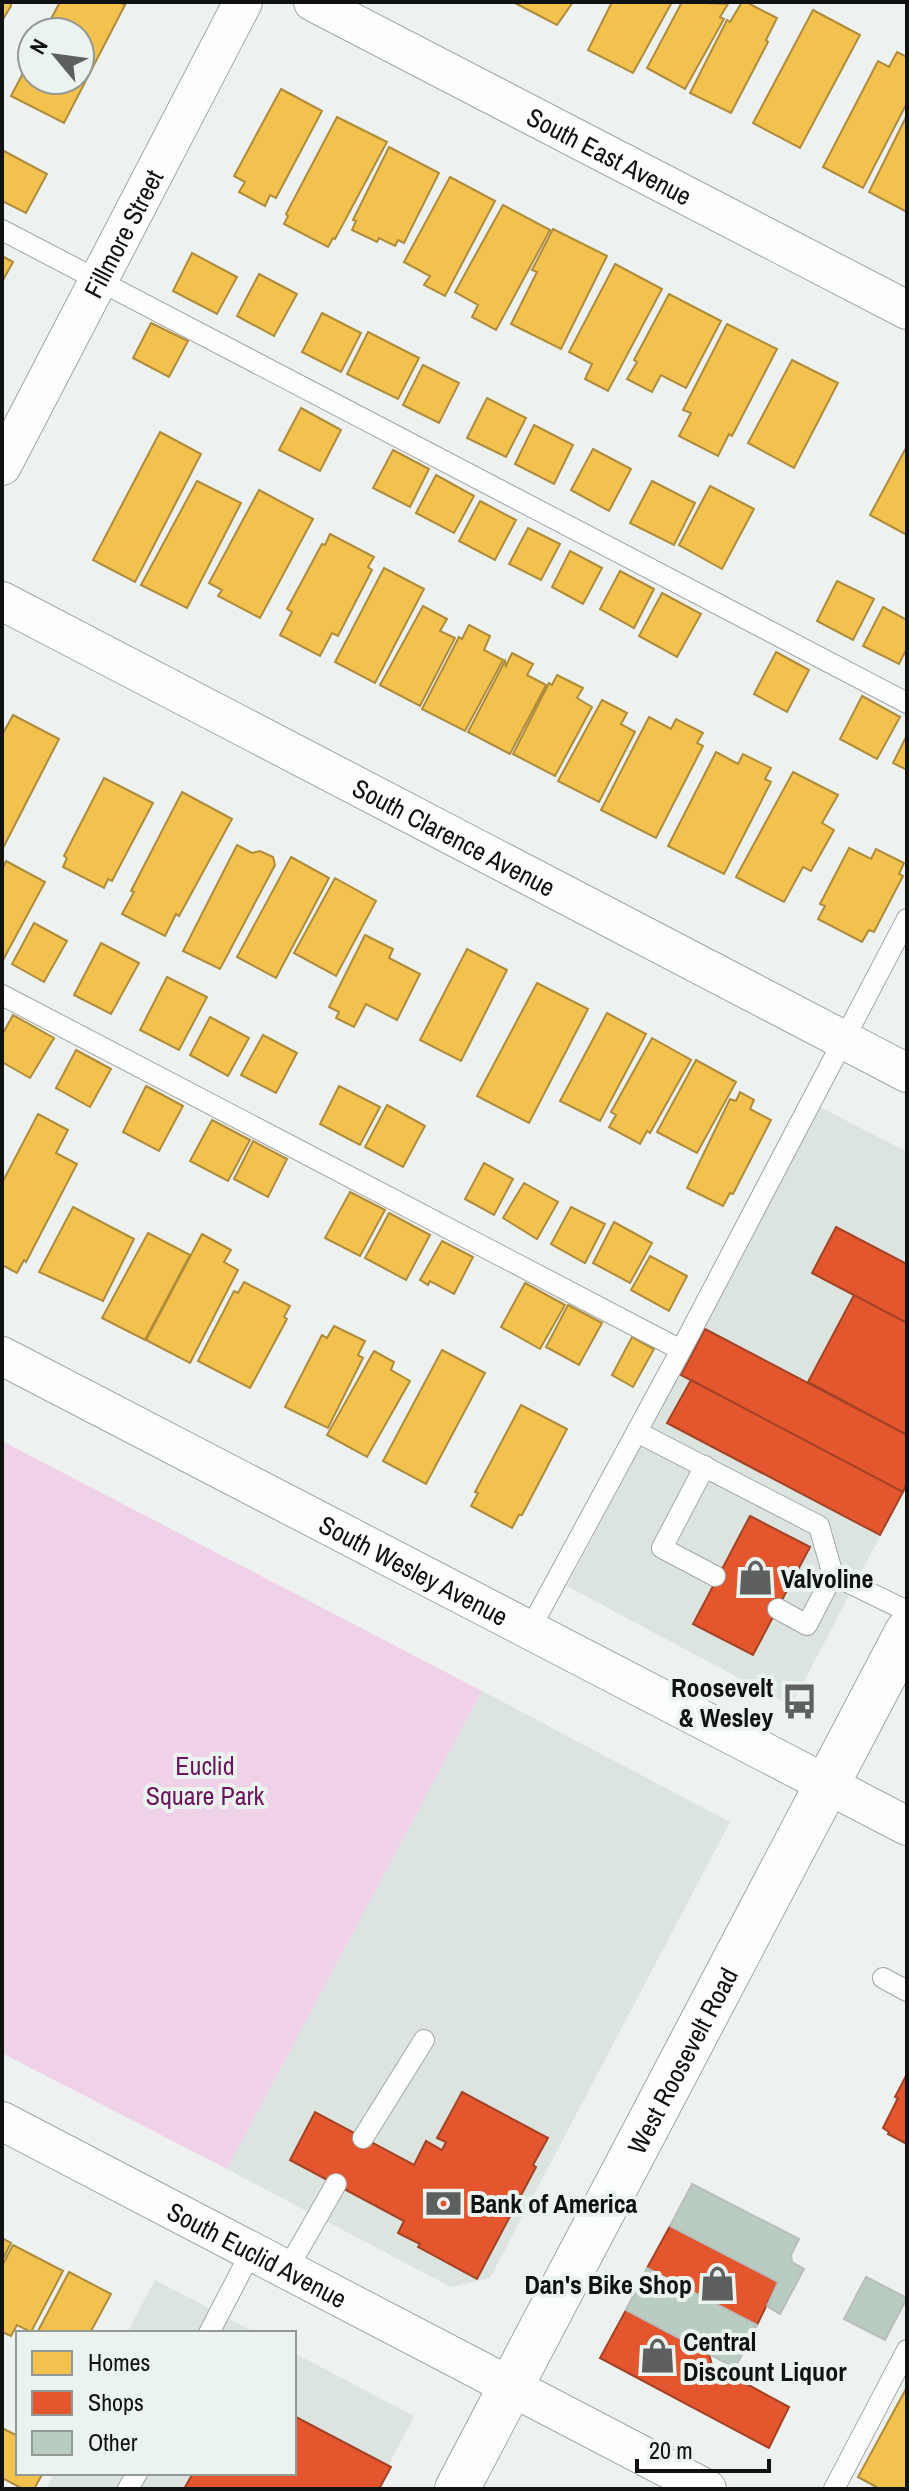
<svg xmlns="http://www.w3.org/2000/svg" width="909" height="2491" viewBox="0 0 909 2491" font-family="'Archivo Narrow',sans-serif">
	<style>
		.built { fill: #dbe4de }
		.green { fill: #efd2e8 }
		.homes { fill: #f2c14e; stroke: #ae8c3b; stroke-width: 2 }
		.shops { fill: #e4572e; stroke: #a44225; stroke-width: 2 }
		.building { fill: #b8ccc1; stroke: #babdbb; stroke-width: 2 }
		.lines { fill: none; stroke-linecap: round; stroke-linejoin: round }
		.service-casing { stroke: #a4a7a5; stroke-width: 22 }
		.minor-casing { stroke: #a4a7a5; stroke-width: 40 }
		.secondary-casing { stroke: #a4a7a5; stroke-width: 46 }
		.service { stroke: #fcfdfd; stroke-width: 20 }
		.minor { stroke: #fcfdfd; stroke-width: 38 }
		.secondary { stroke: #fcfdfd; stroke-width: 44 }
		.labels { text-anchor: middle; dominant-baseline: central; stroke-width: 8; stroke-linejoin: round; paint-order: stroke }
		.street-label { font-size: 26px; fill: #0f1210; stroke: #ebf3ee }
		.poi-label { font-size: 26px; font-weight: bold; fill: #0f1210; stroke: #ebf3ee; text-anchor: start }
		.park-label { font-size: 26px; fill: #6c155e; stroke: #ebf3ee }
	</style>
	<rect width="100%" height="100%" fill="#edf1ef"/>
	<path class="built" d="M820,1107l87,45v333l-116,221 -224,-120z
		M482,1691l248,131 -240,456 -39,9 -224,-118z
		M155,2280l101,53h-129z
		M294,2353l120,63 -38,73h-330l8,-16h240z"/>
	<path class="green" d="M2,1441l480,250 -255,478 -225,-116z"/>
	<path class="homes" d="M2,2h9v4l-9,15z
		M60,2h59l6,3 -61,118 -53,-27 21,-40v24h48v-48h-36z
		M513,2h60l-16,23z
		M612,2h60l-39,71 -45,-23z
		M682,2l46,2 -8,13 4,2 -39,70 -38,-21z
		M742,2h4l31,16 -11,22 2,2 -37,71 -41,-20 37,-73 3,2z
		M813,10l47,25 -60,113 -47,-25z
		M897,52l10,5v46l-44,85 -40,-21 55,-106 11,6z
		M281,89l41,22 -46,87 -6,-3 -5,11 -26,-14 6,-10 -11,-6z
		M907,115v97l-38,-20z
		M337,117l50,25 -52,97 -2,-1 -5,9 -44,-23 4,-8 -2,-2z
		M389,147l50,26 -35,70 -6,-3 -3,6 -16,-8 -2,4 -25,-12 4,-9 -3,-1z
		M2,150l45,24 -21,39 -24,-12z
		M450,177l45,24 -50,95 -21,-11 6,-9 -26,-14z
		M503,205l47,25 -54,100 -24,-13 6,-12 -23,-13z
		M553,229l54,27 -46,93 -50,-25 26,-52 -5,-2z
		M192,253l45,24 -20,37 -44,-23z
		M2,256l11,6 -11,20z
		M615,264l47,25 -54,102 -23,-12 7,-15 -23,-12z
		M259,274l38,20 -23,42 -37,-20z
		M669,294l52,27 -35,67 -25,-13 -9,17 -25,-13 10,-17 -3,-2z
		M322,313l39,20 -20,39 -39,-20z
		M151,323l37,18 -19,36 -36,-19z
		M727,324l50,25 -45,87 -3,-2 -11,22 -39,-20 12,-23 -8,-3z
		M368,332l51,26 -21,41 -51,-25z
		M792,360l46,23 -44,85 -46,-25z
		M423,365l36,18 -20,40 -36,-18z
		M487,398l39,20 -20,39 -39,-19z
		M301,408l40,22 -21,41 -41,-21z
		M534,425l39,20 -19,39 -39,-20z
		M160,432l41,22 -66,128 -42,-22z
		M907,446v89l-37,-20z
		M593,449l38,20 -22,42 -38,-21z
		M393,450l36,19 -19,38 -37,-19z
		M436,475l38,21 -20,37 -38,-20z
		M197,481l44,22 -54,105 -46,-23z
		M652,481l43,22 -21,42 -44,-22z
		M710,486l44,23 -32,60 -43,-24z
		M259,490l54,29 -53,99 -42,-22 4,-6 -13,-7z
		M480,501l36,19 -21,40 -36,-19z
		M528,528l32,16 -19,36 -32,-16z
		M330,534l44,23 -6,10 4,3 -34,66 -6,-3 -12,23 -40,-21 12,-23 -5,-3 35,-65 3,1z
		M570,551l32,17 -19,36 -31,-17z
		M384,568l40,21 -49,94 -40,-21z
		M620,571l34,18 -20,39 -34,-19z
		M837,581l37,18 -21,41 -36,-19z
		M662,593l39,21 -24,43 -38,-21z
		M423,606l24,13 -7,12 15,7 -35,68 -40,-21z
		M883,607l24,13v28l-8,16 -36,-18z
		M469,625l21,11 -6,14 19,10 -38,71 -43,-22 37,-72 3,2z
		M776,652l33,18 -22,42 -33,-18z
		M512,653l21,11 -6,11 19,10 -36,69 -42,-22 37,-71 1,5z
		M557,675l26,13 -6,10 15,9 -37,69 -42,-22 36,-71 3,2z
		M862,696l38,21 -23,42 -37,-20z
		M602,700l25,13 -6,11 14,8 -36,70 -41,-21z
		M13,715l46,24 -55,107 -2,-2v-109z
		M649,717l22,12 5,-10 27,14 -6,10 6,3 -47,92 -55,-28z
		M907,735v35l-14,-7z
		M716,752l22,12 5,-10 28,14 -6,11 6,3 -47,92 -56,-28z
		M793,772l45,23 -16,28 12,7 -23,41 -8,-4 -19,35 -48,-25z
		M104,778l49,25 -41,78 -4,-2 -4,9 -41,-21 4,-9 -3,-2z
		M182,792l50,27 -53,97 -3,-2 -11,22 -43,-22 12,-22 -3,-1z
		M237,845l15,8 8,-2 13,6 2,8 -55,104 -37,-18z
		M849,848l22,11 5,-10 28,14 -5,11 4,2 -29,56 -5,-2 -7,12 -44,-23 7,-13 -5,-2z
		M291,857l38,21 -53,100 -39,-21z
		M6,861l39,21 -43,80v-92z
		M335,878l41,23 -40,75 -42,-23z
		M34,923l33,18 -23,41 -32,-18z
		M365,935l28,14 -4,9 31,16 -23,46 -31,-16 -12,23 -18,-9 3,-6 -10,-5z
		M101,943l38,20 -28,51 -37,-19z
		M467,949l40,21 -46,91 -41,-21z
		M167,977l40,20 -28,53 -39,-20z
		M537,983l51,26 -59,114 -52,-27z
		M607,1013l39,21 -46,87 -40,-20z
		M13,1015l41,23 -24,40 -28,-16v-27z
		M210,1017l39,21 -21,38 -38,-21z
		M263,1035l34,18 -21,40 -35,-18z
		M652,1038l39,22 -41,73 -3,-2 -7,13 -31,-17 7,-12 -5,-3z
		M76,1050l35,19 -21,38 -34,-19z
		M696,1060l40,22 -39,71 -40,-21z
		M146,1086l37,20 -24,45 -36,-19z
		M339,1086l41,21 -20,38 -40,-21z
		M740,1092l14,8 -4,9 21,11 -38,74 -3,-1 -7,13 -36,-18 43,-89 6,2z
		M387,1105l38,21 -22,41 -38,-20z
		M38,1114l30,16 -12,23 21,11 -51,98 -2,-2 -7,13 -15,-8v-82z
		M212,1120l38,20 -22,41 -38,-20z
		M253,1141l34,18 -19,38 -34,-18z
		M484,1163l29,16 -19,36 -29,-16z
		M524,1183l34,19 -21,37 -34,-21z
		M350,1192l35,18 -25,46 -35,-18z
		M73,1207l61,32 -31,62 -64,-29z
		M571,1207l34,17 -20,39 -34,-19z
		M389,1213l41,22 -24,45 -41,-22z
		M614,1222l38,21 -22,40 -37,-20z
		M148,1233l42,22 -45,85 -43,-22z
		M202,1234l29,16 -7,12 14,8 -48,93 -44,-23z
		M442,1241l31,16 -19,37 -24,-13 -2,4 -8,-5z
		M650,1256l37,20 -18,35 -38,-21z
		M244,1282l46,24 -6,11 3,2 -37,69 -52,-27 36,-70 4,2z
		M525,1283l40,22 -25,44 -39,-22z
		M568,1305l34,18 -23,42 -33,-18z
		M334,1326l31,15 -7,14 5,3 -35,70 -43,-21 37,-72 5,3z
		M632,1337l22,12 -21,38 -21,-12z
		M442,1350l43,23 -59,111 -43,-23z
		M374,1351l20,11 -3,8 19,11 -43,76 -40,-22z
		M521,1405l46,24 -45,86h-3l-7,13 -41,-22 7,-13 -3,-1z
		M2,2238l9,5 -9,18z
		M13,2245l50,26 -32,61 -14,-7 -6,11 -9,-4v-66z
		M69,2272l42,22 -21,39h-53z
		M907,2387v102h-27l-22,-12z
		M2,2428l16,8v37h25l-9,16h-11l-21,-11z"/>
	<path class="shops" d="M836,1227l71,37v59l-95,-50z
		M854,1295l53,28v112l-99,-53z
		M705,1329l202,106v48l-4,9 -222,-117z
		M691,1380l212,112 -23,43 -213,-112z
		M750,1516l60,31 -57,108 -60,-31z
		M907,2074v70l-19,-10 1,-2 -6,-4 15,-30 -3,-1z
		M462,2092l86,46 -15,27 3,2 -59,112 -59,-32 2,-3 -22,-11 6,-12 -114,-61 25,-48 99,53 12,-24 16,9 4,-8 -9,-4z
		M670,2226l108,56 -21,43 -110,-57z
		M626,2310l83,44 3,11 77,42 -20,41 -169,-90z
		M294,2416l97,51 -12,22h-195l9,-16h101z"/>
	<path class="building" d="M692,2184l107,55 -8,16 1,7 12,7 -24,45 -13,-8 11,-24 -108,-56z
		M647,2268l110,57 -22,43 -109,-58z
		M866,2277l41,21 -22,42 -41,-21z"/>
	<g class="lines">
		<defs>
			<path id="service" d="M2,230l905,473
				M2,995l679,355
				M637,1432l182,94 14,49 -26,50 -29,-16
				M705,1466l-43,82 53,28
				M833,1575l74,36
				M530,1629l151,-279 226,-431
				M883,1978l24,13
				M363,2138l61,-98
				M287,2270l49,-86
				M209,2333l42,-81
				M128,2489l9,-16
				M834,2489l73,-139"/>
			<g id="minor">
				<path id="s1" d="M313,2l594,308"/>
				<path id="s2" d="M2,466l241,-464"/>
				<path id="s3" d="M2,601l905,472"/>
				<path id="s4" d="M2,1356l905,470"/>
				<path id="s5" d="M2,2121l705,368"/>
			</g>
			<g id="secondary">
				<path id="s6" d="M457,2489l450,-857"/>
			</g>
		</defs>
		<use href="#service" class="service-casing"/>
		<use href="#minor" class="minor-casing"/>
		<use href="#secondary" class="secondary-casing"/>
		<use href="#service" class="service"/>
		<use href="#minor" class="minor"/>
		<use href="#secondary" class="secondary"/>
	</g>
	<defs>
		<symbol id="shop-bare" viewBox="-9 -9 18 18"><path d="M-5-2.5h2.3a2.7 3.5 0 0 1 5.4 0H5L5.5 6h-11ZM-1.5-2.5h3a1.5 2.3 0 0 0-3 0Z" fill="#5d605e" stroke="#ebf3ee" stroke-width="2.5" paint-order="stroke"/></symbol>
		<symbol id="bus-bare" viewBox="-9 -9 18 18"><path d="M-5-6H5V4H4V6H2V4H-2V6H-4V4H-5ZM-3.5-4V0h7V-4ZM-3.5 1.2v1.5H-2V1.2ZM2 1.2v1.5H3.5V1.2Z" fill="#5d605e" stroke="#ebf3ee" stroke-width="2.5" paint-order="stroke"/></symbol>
		<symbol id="bank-bare" viewBox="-9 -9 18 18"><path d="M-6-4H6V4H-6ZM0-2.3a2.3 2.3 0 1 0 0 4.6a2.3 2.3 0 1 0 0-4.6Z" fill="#5d605e" stroke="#ebf3ee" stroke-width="2.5" paint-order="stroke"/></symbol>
	</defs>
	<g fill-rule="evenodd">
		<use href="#shop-bare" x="730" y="1552" width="51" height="51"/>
		<use href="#bus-bare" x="774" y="1676" width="51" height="51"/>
		<use href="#bank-bare" x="418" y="2178" width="51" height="51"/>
		<use href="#shop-bare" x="692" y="2258" width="51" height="51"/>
		<use href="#shop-bare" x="632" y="2330" width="51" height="51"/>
	</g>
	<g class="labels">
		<g class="street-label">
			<text stroke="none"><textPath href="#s1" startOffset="334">South East Avenue</textPath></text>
			<text stroke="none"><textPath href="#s2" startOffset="262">Fillmore Street</textPath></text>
			<text stroke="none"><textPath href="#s3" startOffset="510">South Clarence Avenue</textPath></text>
			<text stroke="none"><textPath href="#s4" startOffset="464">South Wesley Avenue</textPath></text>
			<text stroke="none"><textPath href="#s6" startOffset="484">West Roosevelt Road</textPath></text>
			<text stroke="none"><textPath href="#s5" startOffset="288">South Euclid Avenue</textPath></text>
		</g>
		<g class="poi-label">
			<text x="781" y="1578">Valvoline</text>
			<text x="773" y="1687" text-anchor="end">Roosevelt<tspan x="773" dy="30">&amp; Wesley</tspan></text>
			<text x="470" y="2203">Bank of America</text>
			<text x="692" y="2284" text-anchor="end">Dan's Bike Shop</text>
			<text x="683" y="2341">Central<tspan x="683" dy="30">Discount Liquor</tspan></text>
		</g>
		<g class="park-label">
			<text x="205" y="1765">Euclid<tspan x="205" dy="30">Square Park</tspan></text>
		</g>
	</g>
	<rect width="909" height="2491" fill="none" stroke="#0f1210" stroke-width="8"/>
	<rect x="16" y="2331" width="280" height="144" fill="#ebf3ee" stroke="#939995" stroke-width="2"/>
	<rect x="32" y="2351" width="40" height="24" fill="#f2c14e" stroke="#939995" stroke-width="2"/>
	<text x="88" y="2371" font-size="24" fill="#0f1210">Homes</text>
	<rect x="32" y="2391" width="40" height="24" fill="#e4572e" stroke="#939995" stroke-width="2"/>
	<text x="88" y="2411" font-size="24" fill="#0f1210">Shops</text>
	<rect x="32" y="2431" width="40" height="24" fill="#b8ccc1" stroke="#939995" stroke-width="2"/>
	<text x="88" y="2451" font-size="24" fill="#0f1210">Other</text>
	<g transform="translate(56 56) rotate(299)"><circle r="38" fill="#ebf3ee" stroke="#939995" stroke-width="2"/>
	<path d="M0-6L14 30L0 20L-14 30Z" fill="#5d605e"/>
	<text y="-12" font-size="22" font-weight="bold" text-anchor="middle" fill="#0f1210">N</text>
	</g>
	<path d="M637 2459v12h132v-12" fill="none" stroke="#0f1210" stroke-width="4"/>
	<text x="649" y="2459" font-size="24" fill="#0f1210" stroke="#ebf3ee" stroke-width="6" paint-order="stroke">20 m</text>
</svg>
